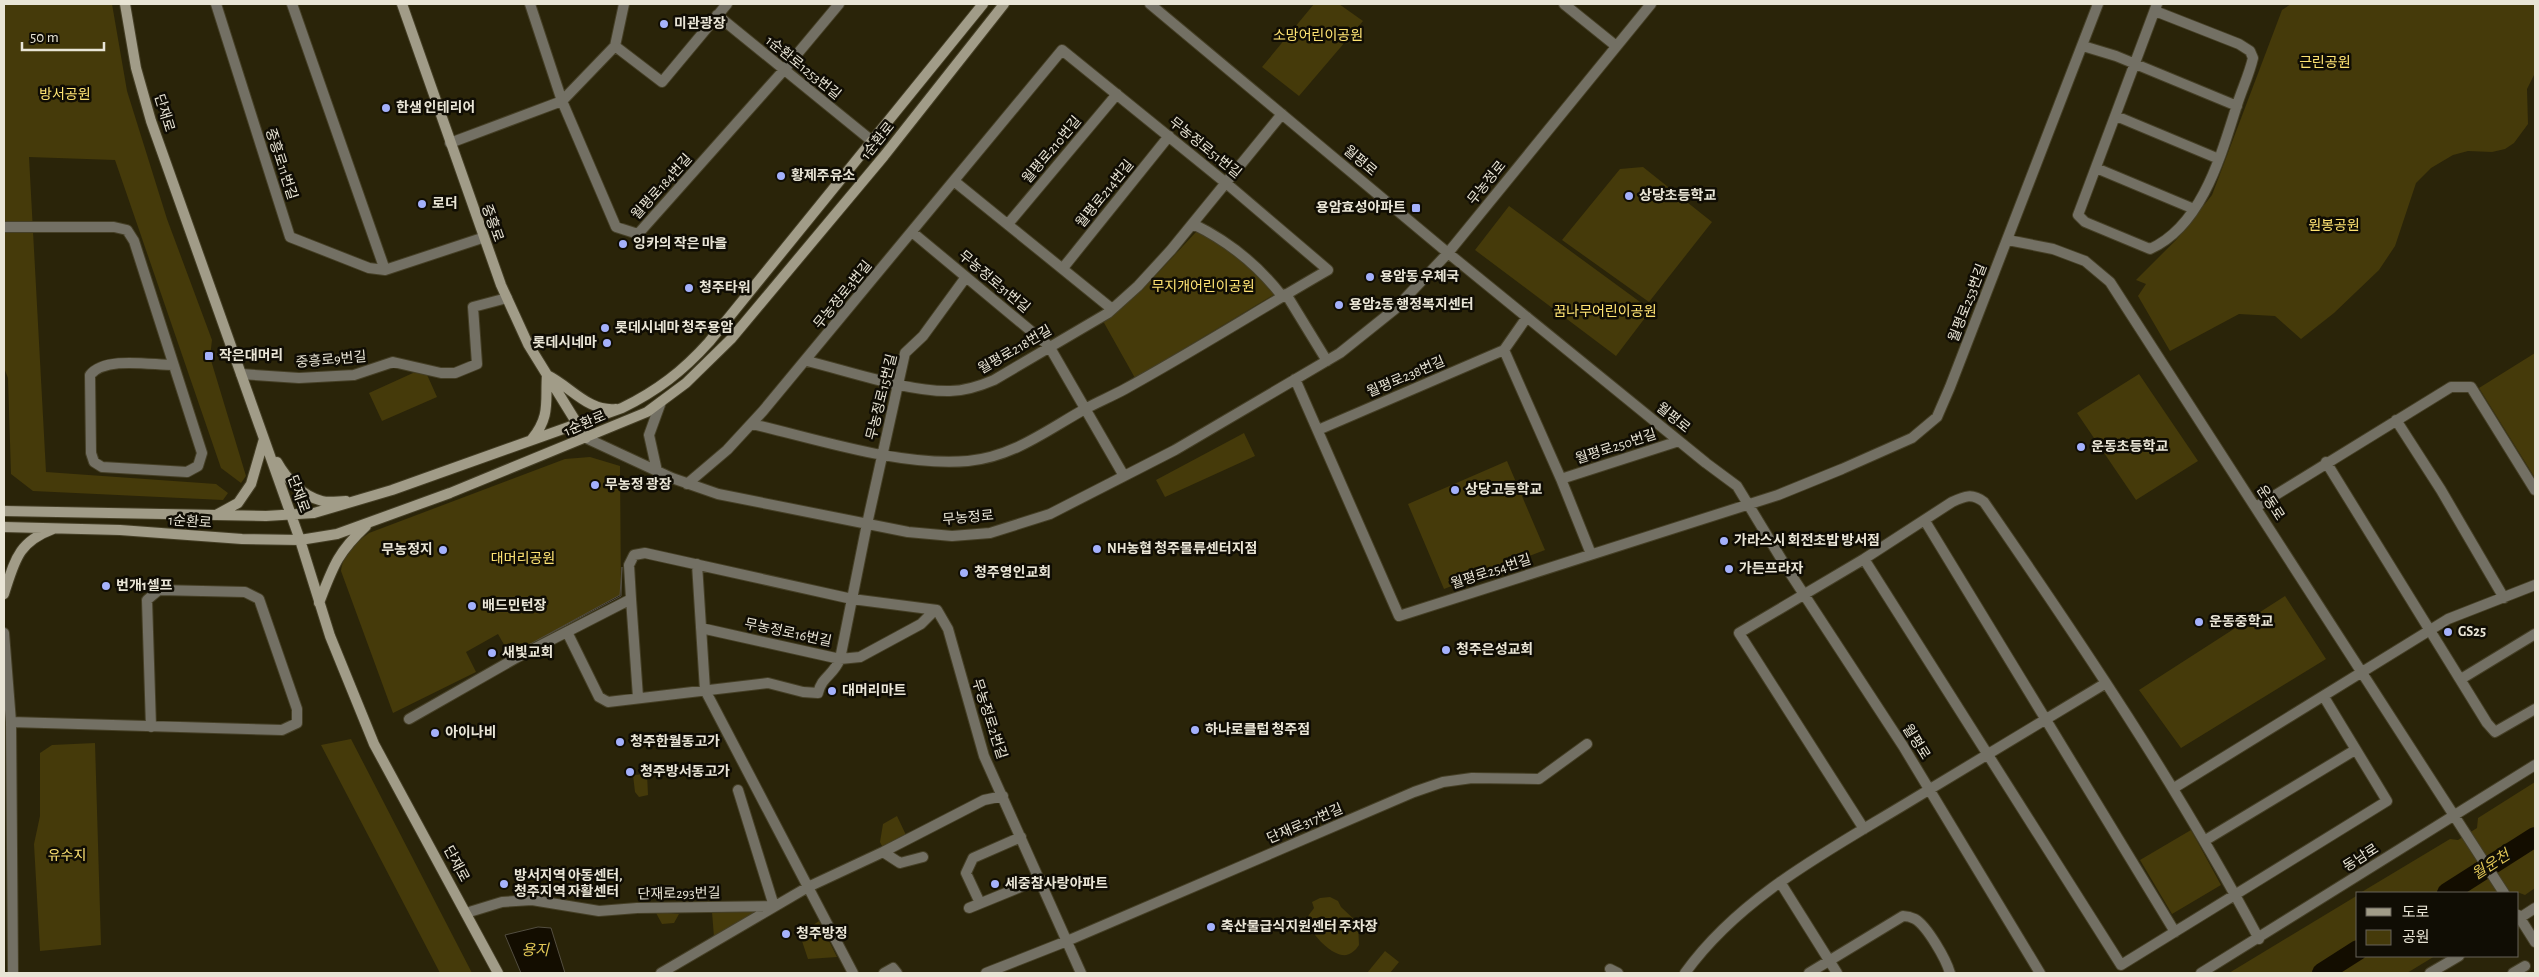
<svg xmlns="http://www.w3.org/2000/svg" width="2539" height="977" viewBox="0 0 2539 977" font-family="'Alegreya Sans','Noto Sans KR',sans-serif">
	<style>
		.green { fill: #453a0a }
		.water { fill: #130d00; stroke: #534e40 }
		.lines { fill: none; stroke-linecap: round; stroke-linejoin: round }
		.river { stroke: #130d00; stroke-width: 20 }
		.street-casing { stroke: #453f26; stroke-width: 12 }
		.secondary-casing { stroke: #453f26; stroke-width: 12 }
		.street { stroke: #737064; stroke-width: 10 }
		.secondary { stroke: #a19c88; stroke-width: 10 }
		.poi-dot { fill: #a4b1fc; stroke: #100d04; stroke-width: 2 }
		.labels { text-anchor: middle; dominant-baseline: central; stroke-width: 5; stroke-linejoin: round; paint-order: stroke }
		.poi-label { font-size: 14px; font-weight: bold; fill: #e9e5d6; stroke: #100d04; text-anchor: start }
		.park-label { font-size: 14px; fill: #fee373; stroke: #100d04 }
		.street-label { font-size: 14px; fill: #e9e5d6; stroke: #100d04 }
		.water-label { font-size: 15px; font-style: italic; fill: #e3c857; stroke: #100d04 }
	</style>
	<rect width="100%" height="100%" fill="#2a2409"/>
	<path class="green" d="M4,4h108l15,87 40,128 45,121 -2,17 36,119 -5,7 -20,-15 -106,-308 -86,-3 17,315 170,12 12,9 -5,7 -190,-9 -22,-17 -3,-96 -4,-10z
		M1314,4h25l24,17 -64,75 -37,-29z
		M2291,4h244v69l-8,16 1,35 -14,19 -9,6 -13,3 -24,-1 -15,4 -22,13 -15,15 -21,63 -16,24 -45,43 -33,26 -26,-23 -36,-2 -69,37 -32,-55 8,-12 -10,-4 40,-40 36,-45 70,-185z
		M1643,167l69,55 -63,80 -87,-62 58,-71z
		M1509,206l142,104 -35,46 -141,-106z
		M1196,232c34,16 53,35 79,62l-140,84 -32,-57 52,-45z
		M2535,353v125l-56,-90z
		M424,368l13,29 -55,24 -13,-28z
		M2139,374l59,87 -62,39 -59,-87z
		M1244,433l11,23 -90,41 -9,-17z
		M590,457l30,9 1,130 -111,59 -12,-21 -32,18 10,20 -83,41 -52,-142c2,-17 14,-28 28,-38l196,-74z
		M1507,461l38,89 -101,39 -36,-85z
		M2285,596l41,63 -145,89 -42,-58z
		M351,739l121,234h-32l-119,-228z
		M95,743l6,202 -61,6 -6,-107 6,-28v-63l12,-8z
		M647,774l1,21 -9,2 -4,-5 -2,-17z
		M2535,782v106l-10,7 -8,-3 -157,1 90,-54 8,1 19,-12 1,-10z
		M897,816l9,19 -23,13 -3,-6 3,-18z
		M2191,830l30,55 -49,29 -32,-54z
		M2358,895v61h77l-28,17h-178z
		M1330,897l8,4 3,6 17,16 1,22c-4,6 -9,11 -17,10 -12,-1 -35,-24 -34,-37 0,-3 4,-7 6,-10l-2,-6 8,-4z
		M762,909l-48,28 -2,-25z
		M655,911l3,1 21,2 -5,9 -12,1z
		M819,921l18,36 -29,2 -6,-18 1,-9z
		M1385,951l14,11 -9,11h-23z"/>
	<path class="water" d="M622,567l-1,29 -111,59 110,-60z
		M538,927l13,1 14,45h-44l-16,-38z"/>
	<g class="lines">
		<path class="river" d="M2447,893l88,-56
			M2322,973l36,-23"/>
		<defs>
			<path id="street" d="M216,4l74,233 79,31 16,2 97,-32
				M292,4l93,266
				M530,4l32,97 54,126 22,7 145,-163 56,-67
				M624,4l-9,42 47,36 65,-78
				M1150,4l298,249 258,210 31,23 51,84 115,176 137,227
				M1564,4l52,42
				M2155,11l84,33 11,7 3,7c-4,17 -11,31 -16,47 -16,50 -35,121 -87,144l-65,-27 -7,-7 79,-211
				M717,15l155,126
				M2083,46l33,10 121,50
				M2116,116l103,43
				M450,143l112,-42 53,-55
				M2096,168l98,41
				M954,181l158,128
				M1008,224l109,-130
				M1193,224c35,17 65,41 89,72
				M4,227h110l13,3 7,11 68,212 -4,13 -11,6 -85,-5 -8,-5 -3,-9 -1,-78c15,-19 61,-10 83,-10
				M912,232l137,114 75,130
				M2008,240l45,9 32,12 25,21 394,611
				M1063,268l106,-132
				M1286,294l41,67
				M1527,317l-23,33 57,129 30,75
				M807,361c41,10 102,31 143,30 15,0 30,-5 44,-11l114,-67 30,-27 33,-36 111,-136
				M241,374l58,4 55,-3 39,-13 48,11h14l22,-9 -4,-57 34,-9
				M1295,379l104,237 379,-121 64,-26 70,-31 25,-21 13,-30 148,-383
				M2396,420l45,70 63,108
				M1318,430l186,-80
				M586,438l86,40 46,16 190,38 44,4 38,-3 60,-19 125,-64 165,-97 55,-44 53,-56 203,-249
				M2326,462l161,261 8,9 40,-23
				M657,471l-8,-36 12,-33
				M1561,479l118,-38
				M687,484l40,-34 36,-39 299,-361 164,133 102,87c-68,39 -134,81 -203,119 -13,7 -27,13 -40,20 -38,21 -72,48 -117,52 -67,6 -151,-22 -216,-37
				M2256,507l195,-120h20l64,103
				M1925,521l250,411
				M1864,559l257,406 266,-164 -63,-104
				M697,564l8,126 103,197 75,-35 101,-52 19,-4
				M631,599l7,98
				M701,628l139,31 20,-2 61,-33 14,-14
				M567,632l32,65 9,5 160,-19 35,9 15,1c4,-17 15,-17 22,-34l27,-135 38,-171 18,-17 43,-59
				M4,633l7,89 2,251
				M2461,679l74,-45
				M409,719l107,-61 115,-59 -2,-34 5,-10 11,-2 207,46 85,11 11,19 36,127 97,217
				M11,722l271,8 15,-7v-14l-38,-110 -14,-7 -86,-2 -12,10 4,127
				M2174,788l274,-169 87,-34
				M1864,829l-125,-196 125,-74 88,-57c13,-6 20,-9 32,0 98,142 194,285 275,437
				M2204,841l151,-91
				M883,852l17,11 23,-6
				M1780,882l57,91
				M980,903l-14,-30 7,-15 48,-21
				M969,908l71,-29
				M466,913l36,-11 30,-2 67,11 38,-3 137,-2 -36,-116
				M2518,915l17,27
				M2518,919l17,-11
				M1610,969l8,4
				M661,973l147,-86 45,86
				M884,973l9,-5 4,5
				M986,973l81,-32 347,-149 29,-10 29,-4 67,1 48,-35
				M1685,973c54,-75 139,-120 217,-167 68,-41 136,-82 204,-123
				M1809,973l94,-57c4,0 8,1 12,3 12,7 31,40 35,54
				M2201,973l334,-208
				M2430,973l29,-17
				M2513,973l12,-7"/>
			<path id="secondary" d="M125,4l11,64 15,53 149,419 30,96 44,108 124,229
				M402,4l99,281 27,59 58,94
				M532,439c19,-23 13,-38 15,-64 23,11 41,37 69,34
				M277,462c9,16 25,34 45,39 7,2 17,0 24,0
				M4,511l262,5 48,-3 78,-23 230,-82c35,-17 61,-37 87,-66l274,-338
				M216,515l22,-12 13,-19 13,-45
				M4,527l116,3 122,9 58,1 37,-6 113,-41 197,-81 39,-29 45,-44 153,-183 120,-152
				M4,594c11,-34 14,-52 49,-65
				M319,603c14,-36 18,-50 47,-77"/>
		</defs>
		<use href="#street" class="street-casing"/>
		<use href="#secondary" class="secondary-casing"/>
		<use href="#street" class="street"/>
		<use href="#secondary" class="secondary"/>
	</g>
	<g class="poi-dot">
		<circle cx="664" cy="24" r="5"/>
		<circle cx="386" cy="108" r="5"/>
		<circle cx="781" cy="176" r="5"/>
		<circle cx="1629" cy="196" r="5"/>
		<circle cx="422" cy="204" r="5"/>
		<rect x="1411" y="203" width="10" height="10" rx="2.5"/>
		<circle cx="623" cy="244" r="5"/>
		<circle cx="1370" cy="277" r="5"/>
		<circle cx="689" cy="288" r="5"/>
		<circle cx="1339" cy="305" r="5"/>
		<circle cx="605" cy="328" r="5"/>
		<circle cx="607" cy="343" r="5"/>
		<rect x="204" y="351" width="10" height="10" rx="2.5"/>
		<circle cx="2081" cy="447" r="5"/>
		<circle cx="595" cy="485" r="5"/>
		<circle cx="1455" cy="490" r="5"/>
		<circle cx="1724" cy="541" r="5"/>
		<circle cx="1097" cy="549" r="5"/>
		<circle cx="443" cy="550" r="5"/>
		<circle cx="1729" cy="569" r="5"/>
		<circle cx="964" cy="573" r="5"/>
		<circle cx="106" cy="586" r="5"/>
		<circle cx="472" cy="606" r="5"/>
		<circle cx="2199" cy="622" r="5"/>
		<circle cx="2448" cy="632" r="5"/>
		<circle cx="1446" cy="650" r="5"/>
		<circle cx="492" cy="653" r="5"/>
		<circle cx="832" cy="691" r="5"/>
		<circle cx="1195" cy="730" r="5"/>
		<circle cx="435" cy="733" r="5"/>
		<circle cx="620" cy="742" r="5"/>
		<circle cx="630" cy="772" r="5"/>
		<circle cx="504" cy="884" r="5"/>
		<circle cx="995" cy="884" r="5"/>
		<circle cx="1211" cy="927" r="5"/>
		<circle cx="786" cy="934" r="5"/>
	</g>
	<g class="labels">
		<g class="poi-label">
			<text x="674" y="24">미관광장</text>
			<text x="396" y="108">한샘 인테리어</text>
			<text x="791" y="176">황제주유소</text>
			<text x="1639" y="196">상당초등학교</text>
			<text x="432" y="204">로더</text>
			<text x="1406" y="208" text-anchor="end">용암효성아파트</text>
			<text x="633" y="244">잉카의 작은 마을</text>
			<text x="1380" y="277">용암동 우체국</text>
			<text x="699" y="288">청주타워</text>
			<text x="1349" y="305">용암2동 행정복지센터</text>
			<text x="615" y="328">롯데시네마 청주용암</text>
			<text x="597" y="343" text-anchor="end">롯데시네마</text>
			<text x="219" y="356">작은대머리</text>
			<text x="2091" y="447">운동초등학교</text>
			<text x="605" y="485">무농정 광장</text>
			<text x="1465" y="490">상당고등학교</text>
			<text x="1734" y="541">가라스시 회전초밥 방서점</text>
			<text x="1107" y="549">NH농협 청주물류센터지점</text>
			<text x="433" y="550" text-anchor="end">무농정지</text>
			<text x="1739" y="569">가든프라자</text>
			<text x="974" y="573">청주영인교회</text>
			<text x="116" y="586">번개1셀프</text>
			<text x="482" y="606">배드민턴장</text>
			<text x="2209" y="622">운동중학교</text>
			<text x="2458" y="632">GS25</text>
			<text x="1456" y="650">청주은성교회</text>
			<text x="502" y="653">새빛교회</text>
			<text x="842" y="691">대머리마트</text>
			<text x="1205" y="730">하나로클럽 청주점</text>
			<text x="445" y="733">아이나비</text>
			<text x="630" y="742">청주한월동고가</text>
			<text x="640" y="772">청주방서동고가</text>
			<text x="514" y="876">방서지역 아동센터,<tspan x="514" dy="16">청주지역 자활센터</tspan></text>
			<text x="1005" y="884">세중참사랑아파트</text>
			<text x="1221" y="927">축산물급식지원센터 주차장</text>
			<text x="796" y="934">청주방정</text>
		</g>
		<g class="park-label">
			<text x="1318" y="36">소망어린이공원</text>
			<text x="2325" y="63">근린공원</text>
			<text x="65" y="95">방서공원</text>
			<text x="2334" y="226">원봉공원</text>
			<text x="1203" y="287">무지개어린이공원</text>
			<text x="1605" y="312">꿈나무어린이공원</text>
			<text x="523" y="559">대머리공원</text>
			<text x="67" y="856">유수지</text>
		</g>
		<g class="street-label">
			<text transform="translate(803 68) rotate(39)">1순환로1253번길</text>
			<text transform="translate(164 113) rotate(73)">단재로</text>
			<text transform="translate(878 141) rotate(-51)">1순환로</text>
			<text transform="translate(1205 148) rotate(39)">무농정로51번길</text>
			<text transform="translate(1052 150) rotate(-50)">월평로210번길</text>
			<text transform="translate(1360 161) rotate(40)">월평로</text>
			<text transform="translate(281 164) rotate(72)">중흥로11번길</text>
			<text transform="translate(1487 183) rotate(-51)">무농정로</text>
			<text transform="translate(662 187) rotate(-48)">월평로184번길</text>
			<text transform="translate(1105 194) rotate(-51)">월평로214번길</text>
			<text transform="translate(492 223) rotate(70)">중흥로</text>
			<text transform="translate(994 282) rotate(40)">무농정로31번길</text>
			<text transform="translate(843 295) rotate(-51)">무농정로3번길</text>
			<text transform="translate(1968 303) rotate(-69)">월평로253번길</text>
			<text transform="translate(1015 350) rotate(-30)">월평로218번길</text>
			<text transform="translate(331 360) rotate(-5)">중흥로9번길</text>
			<text transform="translate(1406 377) rotate(-23)">월평로238번길</text>
			<text transform="translate(882 397) rotate(-76)">무농정로15번길</text>
			<text transform="translate(1673 418) rotate(39)">월평로</text>
			<text transform="translate(585 424) rotate(-23)">1순환로</text>
			<text transform="translate(1616 447) rotate(-18)">월평로250번길</text>
			<text transform="translate(298 494) rotate(70)">단재로</text>
			<text transform="translate(2270 503) rotate(57)">운동로</text>
			<text transform="translate(968 518) rotate(-5)">무농정로</text>
			<text transform="translate(190 522) rotate(4)">1순환로</text>
			<text transform="translate(1491 572) rotate(-18)">월평로254번길</text>
			<text transform="translate(788 633) rotate(12)">무농정로16번길</text>
			<text transform="translate(989 719) rotate(72)">무농정로2번길</text>
			<text transform="translate(1916 742) rotate(58)">월평로</text>
			<text transform="translate(1305 824) rotate(-23)">단재로317번길</text>
			<text transform="translate(2361 858) rotate(-32)">동남로</text>
			<text transform="translate(456 864) rotate(62)">단재로</text>
			<text transform="translate(679 894) rotate(-1)">단재로293번길</text>
		</g>
		<g class="water-label">
			<text transform="translate(2491 865) rotate(-33)">월운천</text>
			<text x="535" y="950">용지</text>
		</g>
	</g>
	<rect width="2539" height="977" fill="none" stroke="#e9e5d6" stroke-width="10"/>
	<rect x="2356" y="892" width="162" height="65" fill="#100d04" stroke="#676358"/>
	<rect x="2366" y="908" width="25" height="8" fill="#a19c88" stroke="#676358"/>
	<text x="2402" y="917" font-size="15" fill="#e9e5d6">도로</text>
	<rect x="2366" y="930" width="25" height="15" fill="#453a0a" stroke="#676358"/>
	<text x="2402" y="942" font-size="15" fill="#e9e5d6">공원</text>
	<path d="M22 42v8h82v-8" fill="none" stroke="#e9e5d6" stroke-width="2.5"/>
	<text x="30" y="42" font-size="15" fill="#e9e5d6" stroke="#100d04" stroke-width="4" paint-order="stroke">50 m</text>
</svg>
